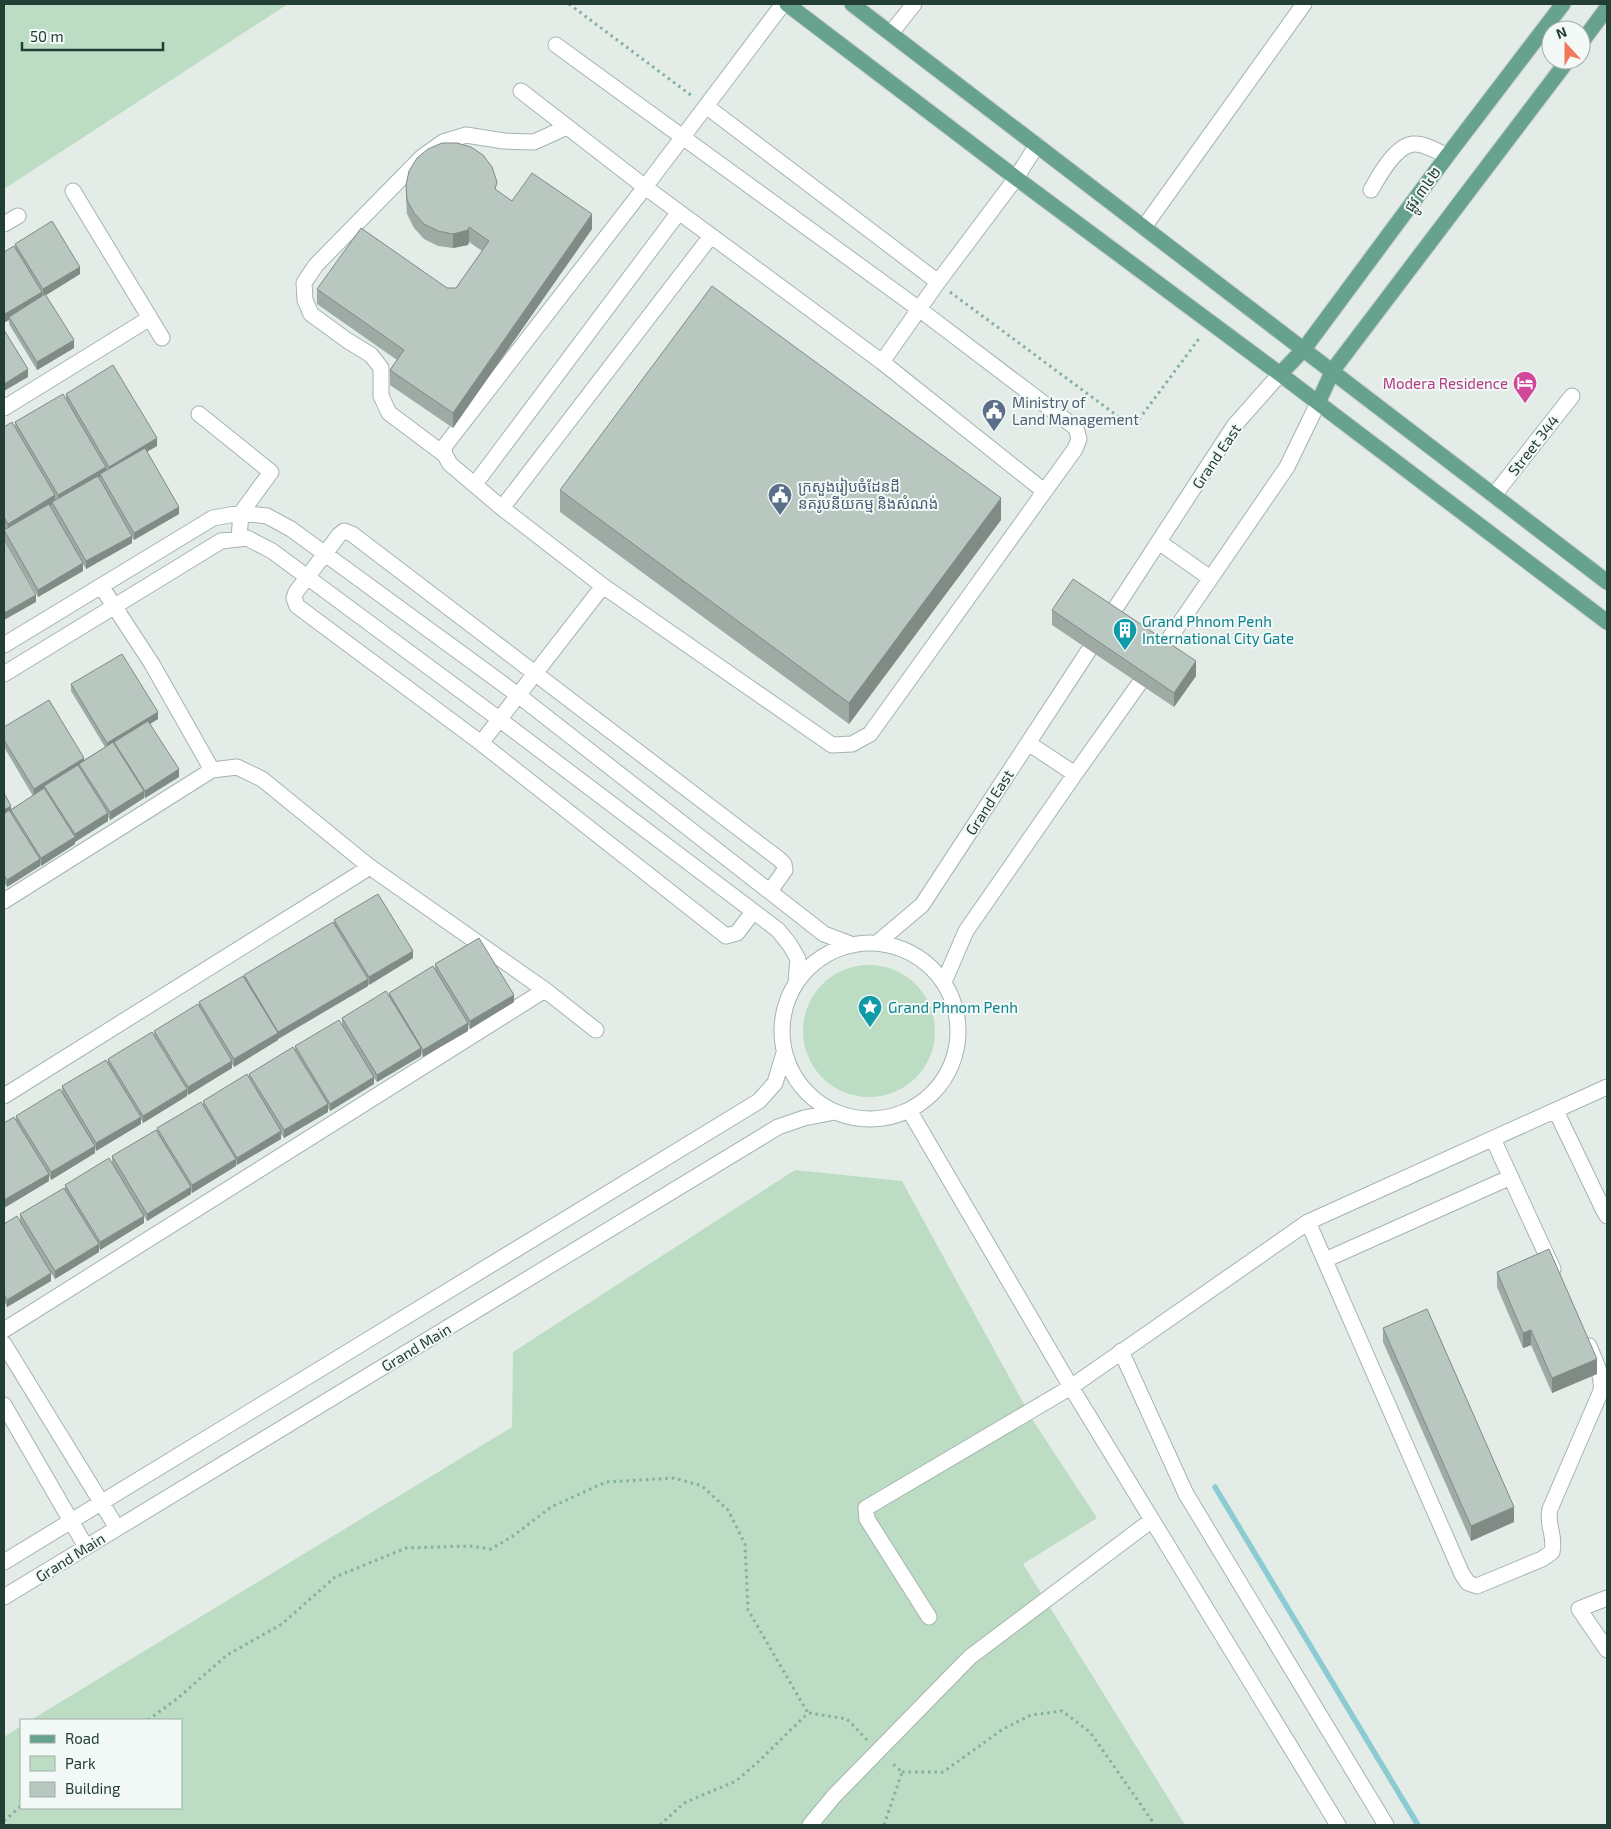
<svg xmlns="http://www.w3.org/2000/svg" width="1611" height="1829" viewBox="0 0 1611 1829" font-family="'Exo 2','Noto Sans Khmer',sans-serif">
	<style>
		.green { fill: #bcddc3 }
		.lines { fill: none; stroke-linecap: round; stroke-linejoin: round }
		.stream { stroke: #8bcbd1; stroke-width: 5.5 }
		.minor-casing { stroke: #a5b4ae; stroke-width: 17 }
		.major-casing { stroke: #c1c9c6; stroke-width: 17 }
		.path { stroke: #83b09f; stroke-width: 3; stroke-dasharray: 2.5 4; stroke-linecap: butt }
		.minor { stroke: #fff; stroke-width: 15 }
		.major { stroke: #67a28f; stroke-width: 15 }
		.wall { fill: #9eaba5 }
		.shaded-wall { fill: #818b86 }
		.building { fill: #b8c7c0; stroke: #818b86 }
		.labels { text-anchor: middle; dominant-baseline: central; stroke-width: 4; stroke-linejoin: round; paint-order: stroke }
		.street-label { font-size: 15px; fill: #223e35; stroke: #f3f9f6 }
		.hotel-label { font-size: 15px; fill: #b23c85; stroke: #f3f9f6; text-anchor: end }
		.service-label { font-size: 15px; fill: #4e5e75; stroke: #f3f9f6; text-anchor: start }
		.culture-label { font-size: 15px; fill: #0d838f; stroke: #f3f9f6; text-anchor: start }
	</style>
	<rect width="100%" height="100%" fill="#e3ece7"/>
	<path class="green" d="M4,4h284l-284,185z
		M803 1031a66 66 0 1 1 132 0a66 66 0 1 1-132 0Z
		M795,1170l107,11 130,238 65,99 -74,46 162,261h-1181v-88l17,-11v82h160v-88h-150l481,-293 1,-75z"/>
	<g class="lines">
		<path class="stream" d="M1215,1487l203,338"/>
		<defs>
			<path id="minor" d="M783,4l-138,183 237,175 56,-80 78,-104 21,-33
				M891,33l23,-29
				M521,91l124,96 -201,260 1,8 5,9 52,44 101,78 229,159 20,-1 18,-10 205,-285 4,-10 -3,-11 -157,-119 -363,-264
				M706,106l232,176
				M1371,190c8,-14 24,-44 42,-46 11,-1 24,7 34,12
				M73,191l89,147
				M4,224l14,-8
				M1144,227l160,-223
				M882,362l162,129
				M4,408l146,-90
				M199,414l72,58 -30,41 -2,25
				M445,455l-56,-42 -8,-17v-28l-10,-13 -23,-14 -37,-27 -6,-14 -1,-17 12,-18 106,-108 21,-15 23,-7 38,6 30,1 33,-15
				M475,484l204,-272
				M1494,495l78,-99
				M502,508l209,-272
				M1159,542l51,36
				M101,586l51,78 60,106
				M1109,618l125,-192 46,-52
				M4,645l209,-127 28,-5 26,3 24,13 227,166 306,239 29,11
				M1160,652l127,-185 31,-64
				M4,674l217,-133 26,-3 25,13 227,168 279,211 12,15 8,14 -2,23
				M481,743l122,-157
				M1028,743l47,31
				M4,901l208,-131 25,-3 25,12 108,88 175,123 51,40
				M753,912l-16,21 -11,3 -245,-193 -184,-137 -3,-8 2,-6 43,-57 5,-4 8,3 427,325 5,5 1,6 -15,21
				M877,943l45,-38 167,-255
				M782 1031a88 88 0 1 1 176 0a88 88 0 1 1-176 0Z
				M944,982l22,-51 109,-157 64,-90
				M4,1096l366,-229
				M909,1110l162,277 267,438
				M1556,1111l47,98 4,7
				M1493,1139l60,130
				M1308,1222l154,352 6,9 9,3 65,-27 10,-7c4,-17 -6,-27 -2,-43l51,-118c2,-16 -6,-30 -12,-45
				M1325,1260l186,-83
				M4,1330l541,-340
				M4,1344l113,184
				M1121,1351l65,143 200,331
				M4,1405l82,142
				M4,1562l755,-461 16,-18 9,-30
				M4,1597l774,-470 26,-9 31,-6
				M1607,1598l-28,11 28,41
				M929,1617l-62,-98 -1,-11 205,-121 237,-165 299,-135
				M810,1825l24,-29 136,-139 182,-137"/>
			<path id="major" d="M787,4l229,174 264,196 327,248
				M852,4l755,578
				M1581,43l26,-35
				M1280,374l24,-25 143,-193 116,-152
				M1318,403l15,-33 235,-310"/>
		</defs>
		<use href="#minor" class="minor-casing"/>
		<use href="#major" class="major-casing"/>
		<path class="path" d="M569,4l123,92
			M950,292l177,131 6,1 4,-2 64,-86
			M809,1713l38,6 21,22
			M148,1720l30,-22 49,-43 55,-31 53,-47 71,-29 64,-2 21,3 22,-13 38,-29 55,-25 68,-4 28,8 26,24 17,34 3,66 60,103
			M902,1772h41l60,-43 28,-14 31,-4 28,21 65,93
			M4,1821l17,-15
			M660,1825l24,-22 52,-22 22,-19 50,-49
			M884,1825l18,-53 -11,-10"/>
		<use href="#minor" class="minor"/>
		<use href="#major" class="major"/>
	</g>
	<path class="wall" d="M406,185l91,6 15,10 80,28 -139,199 -63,-43v-15l7,-10 -80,-56v-15l139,-1 26,-37 -13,-9 -1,3 -15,3 -15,-2 -14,-7 -10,-11 -7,-14 -1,-14z
		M15,244l65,30 -34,21 28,53 -37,22 -28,-46v-4l-4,2 -1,-2v-68l11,-3z
		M66,394l91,52 -10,5 32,63 -45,26 -2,-2v5l-46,26 -3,-5v7l-45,26 -34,-59v-111h11v-5l51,-23z
		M560,490l441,30 -152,204 -289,-212z
		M1052,610l144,66 -22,31 -122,-82z
		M71,684l87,35 -8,5 29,53 -34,21 -1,-2v2l-34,22 -2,-3v4l-33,21v2l-34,22 -1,-2v2l-33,21 -2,-3v3l-1,1v-95l7,16 22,-13 -29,-49v-20l80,33 21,-13 -34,-56z
		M334,920l79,38 -44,27 -1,-1v2l-90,53v-1v2l-44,27 -2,-3v4l-44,27 -1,-2v3l-44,27 -2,-4v5l-45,27 -1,-3v5l-44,27 -2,-4v5l-45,27v-85l12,-2v-5l46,-24v-6l46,-23v-4l46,-25v-3l45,-25v-4l45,-25v-2l90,-51z
		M435,964l79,38 -44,27 -2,-4v6l-45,26 -2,-4v3l-44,26 -3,-4v6l-44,27 -2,-3v4l-44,26 -3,-4v5l-44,26 -1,-1v2l-44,27 -1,-2v3l-44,27 -3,-5v7l-44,27 -1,-2v4l-44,27 -4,-6v8l-44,26 -3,-6v-77l16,-2v-8l45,-25v-4l47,-22v-7l45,-24v-4l46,-24v-3l46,-23v-4l46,-23v-5l47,-22v-6l47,-22v-3l46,-22z
		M1497,1272l100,102 -45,19 -21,-48 -8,3 -26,-61z
		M1383,1328l131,194 -43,19 -88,-199z"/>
	<path class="shaded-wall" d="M592,214v15l-139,199v-15z
		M469,227v15l-1,3 -15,3v-14z
		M80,267v7l-37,23v-8z
		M42,292v7l-33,18v3l-4,2v-8z
		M74,340v8l-37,22v-8z
		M28,369v8l-24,14v-7z
		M157,438v8l-48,28v-7z
		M106,467v7h-6v4l-42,24v-7z
		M55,495v8l-3,-1v3l-44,26v-7z
		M1001,498v22l-152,204v-21z
		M179,507v7l-45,26v-7z
		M132,536v7l-46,26v-8z
		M83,563v8l-45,26v-7z
		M36,595v7l-32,18v-7z
		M1196,661v15l-22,31v-14z
		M158,712v7l-42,26 -2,-3v4l-7,4v-7z
		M84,758v8l-5,-2v5l-35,17v4l-10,6v-7z
		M179,769v8l-34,21v-7z
		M144,791v7l-34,22v-8z
		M11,806v8l-7,4v-8z
		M108,813v8l-33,21v2l-34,22v-8l34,-21v-3z
		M40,859v7l-33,21v-7z
		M413,951v7l-44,27v-8z
		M368,979v7l-90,53v-7z
		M514,995v7l-44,27v-8z
		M468,1023v8l-45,26v-7z
		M278,1033v7l-44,27v-8z
		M421,1048v8l-44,26v-7z
		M232,1061v7l-44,27v-8z
		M374,1077v7l-44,27v-7z
		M187,1089v7l-44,27v-7z
		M328,1104v8l-44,26v-8z
		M141,1117v7l-45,27v-8z
		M281,1131v8l-44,26v-7z
		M95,1146v7l-44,27v-8z
		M236,1159v7l-44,27v-8z
		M49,1174v7l-45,27v-8z
		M191,1187v7l-44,27v-7z
		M144,1216v7l-44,27v-8z
		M99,1244v8l-44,27v-8z
		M51,1273v8l-44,26v-7z
		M1531,1330v15l-8,3v-15z
		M1597,1359v15l-45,19v-15z
		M1514,1507v15l-43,19v-15z"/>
	<path class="building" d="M442,143h15l14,4 12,8 9,12 5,15 -2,7 17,12 20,-28 60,41 -139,199 -63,-43 14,-20 -87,-61 44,-61 86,60h9l33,-47 -20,-14 -1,3 -15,4 -15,-3 -14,-7 -10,-11 -7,-13 -1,-15 3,-14 8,-13 11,-9z
		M52,221l28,46 -37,22 -28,-45z
		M14,246l28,46 -37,22 -1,-2v-60z
		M712,286l289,212 -152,205 -289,-213z
		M45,294l29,46 -37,22 -28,-45z
		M4,330l24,39 -24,15z
		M113,365l44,73 -48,29 -43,-73z
		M63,394l43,73 -48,28 -43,-73z
		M12,422l43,73 -47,29 -4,-7v-90z
		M145,448l34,59 -45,26 -34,-59z
		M98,476l34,60 -46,25 -34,-59z
		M49,504l34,59 -45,27 -34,-60z
		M4,521l3,4 -3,2z
		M4,539l32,56 -32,18z
		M1073,579l123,82 -22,32 -122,-83z
		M122,654l36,58 -51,31 -36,-59z
		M49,700l35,58 -50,31 -30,-49v-13z
		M148,721l31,48 -34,22 -31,-49z
		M113,742l31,49 -34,21 -31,-48z
		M78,765l30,48 -33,21 -31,-48z
		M44,788l31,49 -34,21 -30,-48z
		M4,793l7,13 -7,4z
		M9,810l31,49 -33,21 -3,-5v-61z
		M378,894l35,57 -44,26 -35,-57z
		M333,922l35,57 -90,53 -34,-57z
		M479,938l35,57 -44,26 -35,-57z
		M433,966l35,57 -45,27 -34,-57z
		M243,976l35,57 -44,26 -35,-57z
		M386,991l35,57 -44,27 -35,-57z
		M198,1004l34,57 -44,26 -34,-56z
		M339,1020l35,57 -44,27 -35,-58z
		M152,1032l35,57 -44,27 -35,-57z
		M293,1047l35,57 -44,26 -35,-56z
		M106,1060l35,57 -45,26 -34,-57z
		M247,1074l34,57 -44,27 -34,-57z
		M60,1089l35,57 -44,26 -35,-56z
		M201,1102l35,57 -44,26 -35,-57z
		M14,1117l35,57 -45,26v-77z
		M156,1130l35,57 -44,27 -35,-58z
		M109,1158l35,58 -44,26 -35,-57z
		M64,1188l35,56 -44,27 -35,-57z
		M17,1216l34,57 -44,27 -3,-6v-70z
		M1549,1249l48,110 -45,19 -21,-48 -8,3 -26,-61z
		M1427,1309l87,198 -43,19 -88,-198z"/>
	<defs>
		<symbol id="hotel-pin" viewBox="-11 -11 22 30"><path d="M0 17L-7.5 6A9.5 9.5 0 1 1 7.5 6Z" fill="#d1479c" stroke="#f3f9f6"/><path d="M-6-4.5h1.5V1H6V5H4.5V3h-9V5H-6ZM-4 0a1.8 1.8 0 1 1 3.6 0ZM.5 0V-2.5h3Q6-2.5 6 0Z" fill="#fff"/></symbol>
		<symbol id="civic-pin" viewBox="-11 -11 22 30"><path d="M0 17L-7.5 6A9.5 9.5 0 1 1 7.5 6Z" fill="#5c6f8a" stroke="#f3f9f6"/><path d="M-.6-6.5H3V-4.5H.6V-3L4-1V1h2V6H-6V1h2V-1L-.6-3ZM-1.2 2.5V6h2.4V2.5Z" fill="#fff"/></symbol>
		<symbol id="building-pin" viewBox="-11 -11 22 30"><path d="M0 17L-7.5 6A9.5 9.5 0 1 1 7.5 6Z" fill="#0f9aa8" stroke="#f3f9f6"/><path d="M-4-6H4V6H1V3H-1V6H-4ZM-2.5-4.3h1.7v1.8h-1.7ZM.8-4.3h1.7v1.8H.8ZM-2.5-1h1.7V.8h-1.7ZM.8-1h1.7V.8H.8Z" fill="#fff"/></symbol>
		<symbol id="sight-pin" viewBox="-11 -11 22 30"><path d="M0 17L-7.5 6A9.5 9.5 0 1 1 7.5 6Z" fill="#0f9aa8" stroke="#f3f9f6"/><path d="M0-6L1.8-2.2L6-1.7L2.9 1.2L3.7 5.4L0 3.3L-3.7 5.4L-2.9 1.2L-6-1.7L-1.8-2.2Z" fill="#fff"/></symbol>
	</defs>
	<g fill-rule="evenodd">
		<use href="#hotel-pin" x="1511" y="369" width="28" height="38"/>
		<use href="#civic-pin" x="980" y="397" width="28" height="38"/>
		<use href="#civic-pin" x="766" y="481" width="28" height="38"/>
		<use href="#building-pin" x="1111" y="616" width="28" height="38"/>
		<use href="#sight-pin" x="856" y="993" width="28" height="38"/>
	</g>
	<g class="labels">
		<g class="street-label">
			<text transform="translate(1422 189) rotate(-54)">ផ្លូវ ៣៤២</text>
			<text transform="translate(1533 445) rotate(-52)">Street 344</text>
			<text transform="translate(1216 456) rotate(-56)">Grand East</text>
			<text transform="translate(989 802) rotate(-57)">Grand East</text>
			<text transform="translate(416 1347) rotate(-31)">Grand Main</text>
			<text transform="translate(70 1557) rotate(-32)">Grand Main</text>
		</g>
		<g class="hotel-label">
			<text x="1508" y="383">Modera Residence</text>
		</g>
		<g class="service-label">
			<text x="1012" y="402">Ministry of<tspan x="1012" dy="17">Land Management</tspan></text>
			<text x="798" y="486">ក្រសួងរៀបចំដែនដី<tspan x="798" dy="17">នគរូបនីយកម្ម និងសំណង់</tspan></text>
		</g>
		<g class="culture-label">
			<text x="1142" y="621">Grand Phnom Penh<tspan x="1142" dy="17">International City Gate</tspan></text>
			<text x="888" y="1007">Grand Phnom Penh</text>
		</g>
	</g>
	<rect width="1611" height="1829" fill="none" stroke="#223e35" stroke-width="10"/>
	<rect x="20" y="1719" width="162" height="90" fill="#f3f9f6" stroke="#9faea9"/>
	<rect x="30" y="1735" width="25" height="8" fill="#67a28f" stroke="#9faea9"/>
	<text x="65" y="1744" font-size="15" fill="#223e35">Road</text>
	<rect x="30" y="1756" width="25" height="15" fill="#bcddc3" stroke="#9faea9"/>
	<text x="65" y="1769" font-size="15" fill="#223e35">Park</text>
	<rect x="30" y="1782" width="25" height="15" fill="#b8c7c0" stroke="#9faea9"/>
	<text x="65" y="1794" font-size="15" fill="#223e35">Building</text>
	<g transform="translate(1566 45) rotate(339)"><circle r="24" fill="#f3f9f6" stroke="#9faea9"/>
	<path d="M0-4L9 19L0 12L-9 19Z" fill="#f1785c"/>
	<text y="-8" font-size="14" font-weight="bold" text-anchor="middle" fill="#223e35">N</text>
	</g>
	<path d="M22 42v8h141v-8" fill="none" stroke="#223e35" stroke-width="2.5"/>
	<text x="30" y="42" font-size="15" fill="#223e35" stroke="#f3f9f6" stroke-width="4" paint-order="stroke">50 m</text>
</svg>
